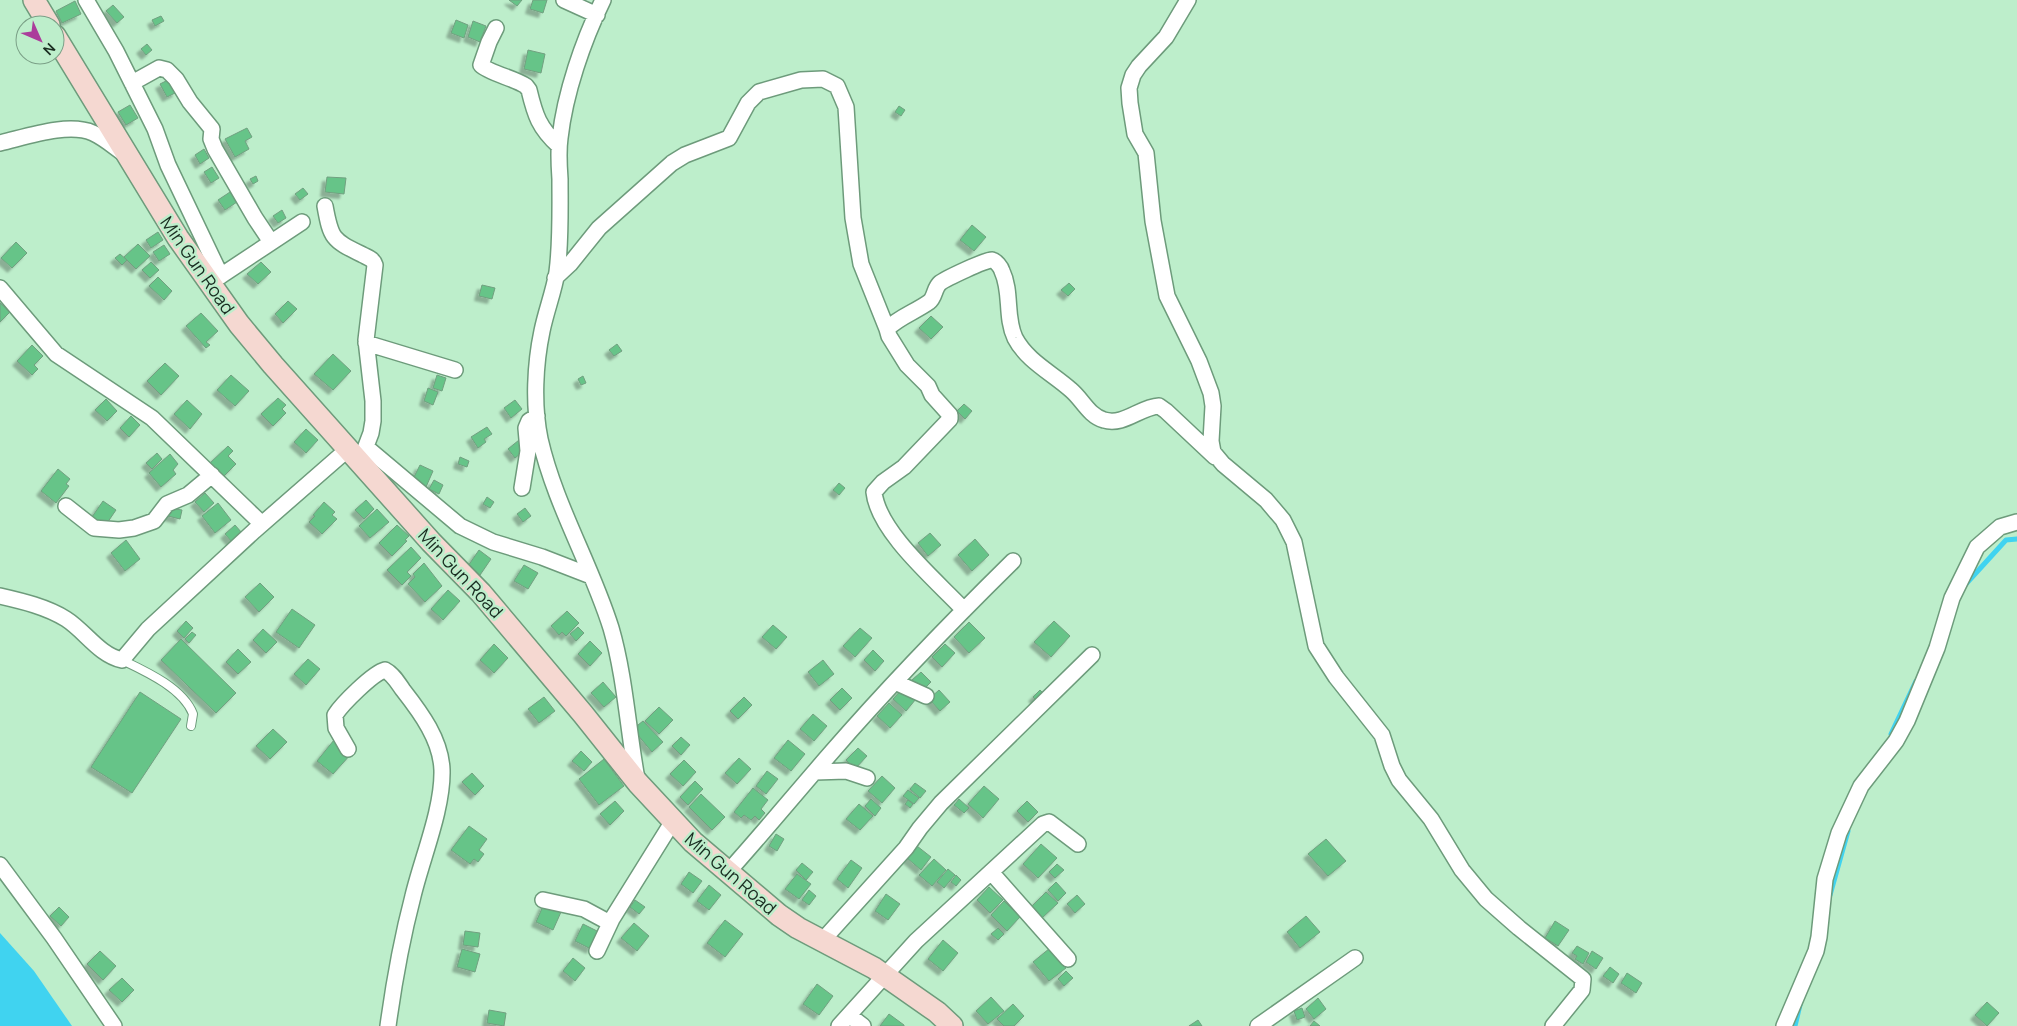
<svg xmlns="http://www.w3.org/2000/svg" width="2017" height="1026" viewBox="0 0 2017 1026" font-family="Manrope,sans-serif">
	<style>
		.water { fill: #40d3f0 }
		.lines { fill: none; stroke-linecap: round; stroke-linejoin: round }
		.stream { stroke: #40d3f0; stroke-width: 5 }
		.building { fill: #66c488; stroke: #71a080; filter: url(#shadow) }
		.lane-casing { stroke: #6d9b7b; stroke-width: 10 }
		.street-casing { stroke: #6d9b7b; stroke-width: 18 }
		.secondary-casing { stroke: #6d9b7b; stroke-width: 24 }
		.lane { stroke: #fff; stroke-width: 8 }
		.street { stroke: #fff; stroke-width: 15 }
		.secondary { stroke: #f5d8d1; stroke-width: 21 }
		.labels { text-anchor: middle; dominant-baseline: central; stroke-width: 5; stroke-linejoin: round; paint-order: stroke }
		.street-label { font-size: 18px; fill: #192c20; stroke: #bdeecb }
	</style>
	<defs>
		<filter id="shadow"><feDropShadow dx="-4.5" dy="4.5" stdDeviation="1" flood-color="#0004"/></filter>
	</defs>
	<rect width="100%" height="100%" fill="#bdeecb"/>
	<path class="water" d="M0,933l34,38 38,55h-72z"/>
	<g class="lines">
		<path class="stream" d="M1965,585l41,-45 11,-1
			M1891,734l25,-53
			M1830,895l18,-64
			M1795,1026l5,-21"/>
	</g>
	<path class="building" d="M509,0h13l-5,6z
		M533,0h14l-4,13 -13,-4z
		M75,1l6,13 -19,9 -6,-12z
		M113,5l11,12 -7,6 -11,-12z
		M161,16l3,5 -9,5 -3,-6z
		M456,20l12,5 -4,13 -13,-5z
		M473,21l13,5 -6,16 -12,-5z
		M147,44l5,6 -6,5 -5,-6z
		M528,50l17,4 -4,19 -17,-4z
		M170,79l7,13 -10,5 -7,-13z
		M130,105l8,13 -12,7 -8,-13z
		M899,106l6,4 -4,6 -6,-4z
		M247,128l5,9 -7,4 4,8 -14,8 -10,-18z
		M204,149l5,9 -9,6 -5,-9z
		M212,167l7,11 -8,5 -7,-11z
		M256,176l2,5 -5,3 -3,-5z
		M327,177l19,1 -2,16 -19,-2z
		M303,188l5,6 -8,6 -5,-6z
		M230,192l7,10 -12,8 -7,-10z
		M282,210l4,8 -8,5 -5,-7z
		M972,225l14,12 -12,14 -14,-11z
		M158,232l5,8 -12,8 -5,-8z
		M16,242l11,11 -15,15 -11,-10z
		M138,244l12,12 -14,13 -12,-12z
		M164,245l6,9 -11,7 -6,-9z
		M120,254l7,6 -5,5 -7,-7z
		M151,262l8,8 -9,8 -8,-8z
		M261,262l10,10 -13,12 -11,-10z
		M158,277l14,14 -8,9 -15,-14z
		M1069,283l6,6 -7,7 -7,-6z
		M482,285l13,3 -3,11 -13,-3z
		M288,301l9,8 -14,14 -8,-9z
		M0,303l10,9 -10,10z
		M201,313l17,18 -12,11 4,3 -4,3 -20,-22z
		M931,316l12,11 -12,12 -12,-11z
		M617,344l5,7 -8,5 -5,-6z
		M32,345l11,11 -9,9 4,4 -6,6 -15,-14z
		M333,354l18,17 -18,19 -19,-16z
		M165,363l14,13 -18,19 -14,-14z
		M231,375l18,16 -14,15 -18,-16z
		M437,375l9,3 -4,13 -9,-3z
		M583,376l3,7 -5,2 -3,-6z
		M428,388l10,4 -5,13 -9,-4z
		M278,398l8,7 -4,4 4,4 -13,13 -12,-12z
		M106,399l11,12 -10,10 -12,-11z
		M187,400l15,14 -12,15 -16,-15z
		M515,400l7,9 -11,9 -7,-10z
		M964,404l8,7 -7,8 -8,-8z
		M131,416l9,9 -11,12 -9,-9z
		M487,427l5,7 -8,5 2,3 -8,6 -7,-11z
		M306,429l12,11 -12,13 -12,-11z
		M519,440l7,9 -11,9 -7,-9z
		M228,446l5,5 -5,5 8,8 -13,13 -13,-14z
		M157,453l5,6 -10,10 -6,-6z
		M170,454l8,10 -5,6 3,4 -15,13 -12,-14z
		M460,457l9,4 -2,6 -9,-3z
		M420,465l13,6 -7,16 -14,-6z
		M58,469l12,10 -4,5 3,2 -13,17 -15,-12z
		M434,480l9,5 -4,9 -10,-5z
		M839,483l6,5 -6,7 -6,-5z
		M205,493l9,10 -10,9 -9,-10z
		M487,497l7,5 -4,6 -7,-4z
		M366,500l8,9 -10,10 -9,-9z
		M103,501l13,9 -11,16 -13,-9z
		M324,502l11,10 -3,3 5,4 -15,15 -13,-12 6,-6 -2,-1z
		M218,503l13,17 -16,13 -13,-17z
		M170,508l12,2 -2,9 -12,-3z
		M525,508l6,8 -8,6 -6,-8z
		M377,509l12,13 -19,16 -11,-12z
		M235,525l7,8 -10,9 -7,-8z
		M397,525l12,11 -4,4 2,1 -15,15 -13,-13z
		M930,533l11,12 -13,11 -10,-13z
		M975,539l14,16 -17,16 -14,-16z
		M126,540l14,19 -15,12 -14,-18z
		M411,547l10,11 -14,14 4,4 -9,9 -15,-15z
		M479,550l12,9 -11,16 -12,-9z
		M424,563l18,23 -17,16 -17,-18 7,-7 -2,-3z
		M524,565l14,8 -10,16 -14,-8z
		M260,583l14,14 -15,15 -14,-15z
		M448,590l12,11 -17,19 -12,-11z
		M292,609l23,16 -16,23 -23,-16z
		M567,611l12,12 -13,13 -4,-4 -3,3 -8,-9z
		M186,621l7,7 -9,10 -7,-7z
		M1054,621l16,15 -19,21 -17,-15z
		M969,622l16,16 -16,15 -15,-16z
		M773,625l14,12 -11,12 -14,-12z
		M578,627l6,6 -8,8 -6,-7z
		M860,628l12,10 -17,19 -12,-11z
		M263,629l14,13 -11,11 -13,-13z
		M192,632l4,3 -7,8 -4,-4z
		M181,639l55,54 -20,20 -55,-53z
		M590,641l12,12 -12,13 -12,-12z
		M494,644l14,14 -14,15 -14,-13z
		M945,644l10,9 -13,14 -10,-10z
		M238,649l13,13 -13,12 -12,-12z
		M873,650l11,11 -9,10 -11,-11z
		M308,659l12,10 -14,16 -12,-11z
		M823,660l11,14 -15,12 -11,-14z
		M921,672l10,10 -8,8 -11,-10z
		M603,682l13,15 -12,10 -13,-14z
		M842,688l10,10 -12,12 -10,-10z
		M903,688l13,11 -10,12 -13,-12z
		M939,690l11,12 -10,9 -11,-12z
		M1040,690l6,6 -7,7 -6,-6z
		M140,692l41,27 -49,74 -41,-26z
		M544,697l11,14 -16,12 -11,-14z
		M744,697l8,8 -14,14 -8,-8z
		M889,703l13,12 -12,13 -13,-12z
		M659,707l14,13 -14,14 -14,-13z
		M813,714l14,12 -13,15 -14,-12z
		M643,721l20,21 -11,10 -15,-18 1,-9z
		M273,729l14,13 -17,17 -14,-13z
		M681,737l9,8 -9,10 -9,-9z
		M334,740l17,14 -18,20 -16,-13z
		M788,740l17,14 -14,17 -17,-13z
		M858,748l9,8 -12,13 -9,-9z
		M581,751l11,11 -8,9 -12,-10z
		M739,758l12,11 -14,15 -12,-11z
		M604,759l20,27 -25,19 -20,-26z
		M684,760l12,12 -13,14 -13,-12z
		M767,771l11,8 -12,15 -10,-8z
		M472,773l12,13 -9,9 -13,-13z
		M882,776l13,12 -13,15 -14,-12z
		M695,781l8,8 -15,16 -8,-8z
		M915,783l11,8 -6,7 -10,-9z
		M984,786l15,13 -16,19 -15,-14z
		M753,788l15,12 -7,9 4,4 -6,7 -4,-4 -4,4 -7,-5 -3,3 -7,-6z
		M908,790l11,8 -5,6 -11,-8z
		M701,794l24,23 -13,13 -23,-23z
		M871,799l10,9 -6,8 -10,-10z
		M959,799l10,9 -5,5 -10,-8z
		M908,800l5,4 -3,4 -5,-4z
		M615,801l9,10 -14,14 -10,-11z
		M1027,801l11,11 -10,10 -11,-11z
		M859,804l14,12 -13,14 -14,-11z
		M469,826l18,13 -8,11 5,4 -6,8 -4,-3 -4,5 -19,-14z
		M776,834l8,5 -7,12 -8,-5z
		M1326,839l20,22 -18,15 -20,-22z
		M1041,844l16,14 -19,20 -15,-14z
		M917,846l14,11 -10,13 -14,-12z
		M934,859l12,11 -14,16 -13,-11z
		M851,860l11,8 -14,20 -11,-9z
		M802,863l11,9 -7,8 -10,-10z
		M1057,864l7,6 -9,8 -6,-6z
		M948,869l7,6 -11,13 -7,-6z
		M689,872l13,9 -9,12 -12,-9z
		M797,874l14,10 -12,15 -14,-10z
		M956,875l5,5 -5,6 -5,-4z
		M1056,882l10,11 -8,8 -10,-11z
		M709,885l12,10 -12,15 -12,-9z
		M989,887l14,13 -13,13 -13,-13z
		M809,890l7,6 -7,9 -7,-5z
		M1046,892l12,11 -16,15 -10,-12z
		M886,894l14,10 -12,16 -13,-9z
		M1077,895l8,9 -10,9 -8,-9z
		M635,900l10,7 -6,7 -9,-7z
		M1004,901l16,16 -13,14 -16,-16z
		M544,904l17,8 -8,18 -17,-8z
		M59,907l10,10 -8,9 -11,-10z
		M1306,916l14,16 -20,16 -13,-16z
		M725,920l18,14 -18,23 -18,-14z
		M1555,921l14,9 -11,16 -13,-8z
		M634,923l15,13 -12,15 -16,-13z
		M583,924l16,8 -8,17 -16,-8z
		M998,928l6,6 -6,6 -7,-6z
		M465,931l15,2 -2,14 -15,-2z
		M943,940l15,13 -15,18 -15,-12z
		M1577,946l12,7 -6,11 -8,-5 2,-3 -5,-3z
		M1050,948l16,20 -17,13 -16,-19z
		M462,949l18,5 -5,18 -18,-5z
		M100,951l16,15 -13,14 -16,-16z
		M1592,951l11,7 -7,11 -10,-7z
		M573,958l12,10 -10,13 -12,-10z
		M1610,967l9,7 -6,9 -10,-7z
		M1066,971l7,7 -9,8 -6,-7z
		M1627,973l15,10 -6,10 -15,-10z
		M122,978l12,12 -12,12 -13,-12z
		M817,984l16,12 -14,19 -16,-11z
		M991,997l13,14 -16,13 -12,-13z
		M1318,998l8,11 -12,10 -8,-10z
		M1987,1002l12,11 -12,13 -12,-11z
		M1013,1004l11,12 -10,10h-10l-7,-7z
		M1302,1008l3,9 -8,3 -3,-9z
		M489,1010l17,3 -2,13 -17,-3z
		M889,1014l15,11v1h-24z
		M1198,1020l4,6h-13z
		M1314,1021l6,5h-10z"/>
	<g class="lines">
		<defs>
			<path id="lane" d="M122,660c23,11 61,28 71,54l-2,12"/>
			<path id="street" d="M86,0l30,51 39,78 13,36 53,111
				M564,0l33,15
				M603,0c-20,41 -38,93 -43,138 -2,14 -1,27 0,41 0,30 1,63 -3,93 -3,19 -11,39 -15,59 -7,33 -9,74 -2,108 15,66 51,125 71,189 14,48 17,102 26,151
				M1188,0l-22,37 -27,29 -6,9 -4,13 1,15 5,31 11,19 7,68 14,75 32,65 12,32 2,13 -2,35 2,11 10,12 43,36 17,20 11,22 22,104 20,31 46,58 10,31 7,14 32,39 31,51 24,29 33,29 64,51 -1,11 -29,36
				M496,28l-7,14 -8,23c8,8 33,13 45,21l3,4c6,25 10,38 30,56
				M132,83l27,-15 8,2 9,9 14,23 22,27 -1,10 4,10 40,69 16,24
				M0,143c26,-6 68,-21 93,-10 11,5 20,13 30,20
				M325,206c6,34 8,34 38,49 6,3 10,4 12,10l-9,75 7,61v20l-2,12 -11,29
				M555,278l15,-14 29,-36 73,-65 13,-8 44,-17 19,-35 11,-11 42,-12 22,-1 14,7 9,21 7,111 8,46 26,65
				M213,281l89,-59
				M0,288l56,66 96,64 110,106
				M366,343l89,27
				M366,447l94,79 33,16 49,15 49,19
				M522,488l6,-37 -2,-23 3,-7 8,-5
				M66,506l28,22 25,2 15,-2 20,-7 13,-17 21,-9 24,-20
				M0,596c22,5 47,11 66,23 19,12 33,36 56,41l26,-31 106,-98 94,-82
				M964,610c-27,-29 -86,-78 -90,-118l9,-10 21,-15 46,-48v-4l-18,-20 -4,-9 -21,-21 -18,-29 -2,-7c12,-12 28,-17 42,-27 6,-4 5,-14 11,-19 5,-4 47,-24 52,-23 4,1 9,7 10,11 10,21 3,46 13,67 12,23 37,35 56,52 11,9 18,26 33,30 20,6 36,-13 55,-14l7,5 49,46
				M895,682l31,14
				M348,749l-12,-21 -1,-13c7,-11 38,-42 50,-45 8,4 13,13 18,20 18,23 38,50 39,80 1,39 -20,88 -29,126 -11,42 -19,86 -25,130
				M815,772l31,-1 21,7
				M0,865l54,73 60,88
				M728,872c35,-39 68,-79 102,-118 58,-67 120,-131 183,-193
				M991,872l77,87
				M543,900l41,9 26,14
				M822,941l84,-93 14,-20 21,-25 151,-148
				M597,951l15,-32 61,-98
				M849,1015l14,11
				M839,1026l77,-85 127,-117 6,-2 29,22
				M1258,1026l97,-68
				M1784,1026l32,-75 3,-14 6,-58 14,-46 22,-47 35,-45 11,-20 30,-73 15,-50 25,-51 23,-20 17,-5"/>
			<path id="secondary" d="M34,0l15,25
				M55,36l123,202 61,86 34,41 158,177 50,51 102,121 55,69 55,59 86,73 19,13 76,40 63,44 15,14"/>
		</defs>
		<use href="#lane" class="lane-casing"/>
		<use href="#street" class="street-casing"/>
		<use href="#secondary" class="secondary-casing"/>
		<use href="#lane" class="lane"/>
		<use href="#street" class="street"/>
		<use href="#secondary" class="secondary"/>
	</g>
	<g class="labels">
		<g class="street-label">
			<text transform="translate(198 265) rotate(55)">Min Gun Road</text>
			<text transform="translate(461 573) rotate(47)">Min Gun Road</text>
			<text transform="translate(731 873) rotate(41)">Min Gun Road</text>
		</g>
	</g>
	<g transform="translate(40 40) rotate(135)"><circle r="24" fill="#bdeecb" stroke="#7ba087"/>
	<path d="M0-4L9 19L0 12L-9 19Z" fill="#ab3d9b"/>
	<text y="-8" font-size="14" font-weight="bold" text-anchor="middle" fill="#192c20">N</text>
	</g>
</svg>
